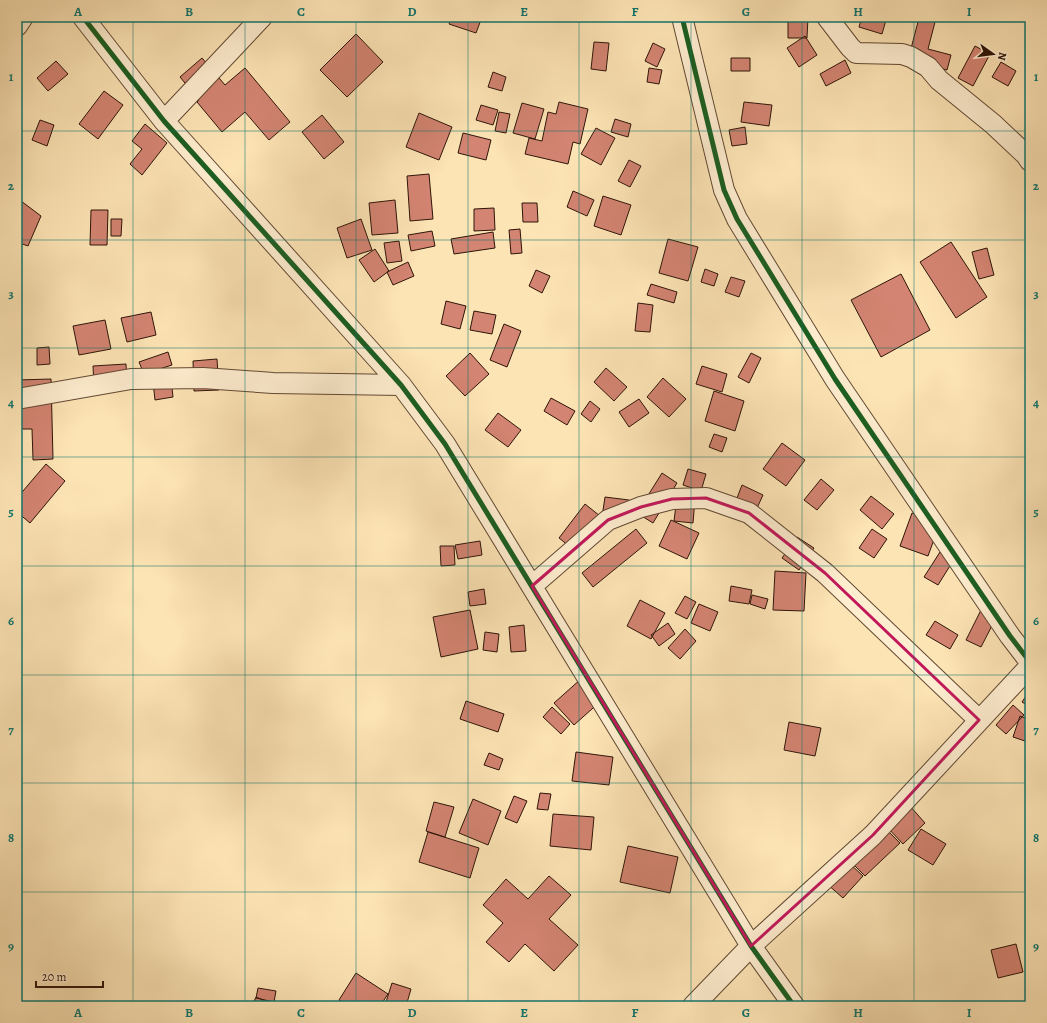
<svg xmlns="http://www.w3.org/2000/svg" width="1047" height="1023" viewBox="0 0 1047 1023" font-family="Alegreya,serif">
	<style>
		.building { fill: #d38472; stroke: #2e1508 }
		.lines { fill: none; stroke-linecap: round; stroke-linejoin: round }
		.minor-casing { stroke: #624933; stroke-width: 22 }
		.minor { stroke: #feedcf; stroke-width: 20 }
		.cycleway-casing { stroke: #feedcf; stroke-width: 8 }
		.cycleway { stroke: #1b5e20; stroke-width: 5 }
		.marked { fill: none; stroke: #c2185b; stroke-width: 3; stroke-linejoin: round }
		.grid { fill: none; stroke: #0f766e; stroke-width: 1; stroke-opacity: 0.55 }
		.neatline { fill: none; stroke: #0f766e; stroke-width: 1.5 }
		.grid-label { font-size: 13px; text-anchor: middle; font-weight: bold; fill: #0f766e }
	</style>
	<rect width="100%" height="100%" fill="#fde4b5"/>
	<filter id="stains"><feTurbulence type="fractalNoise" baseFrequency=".005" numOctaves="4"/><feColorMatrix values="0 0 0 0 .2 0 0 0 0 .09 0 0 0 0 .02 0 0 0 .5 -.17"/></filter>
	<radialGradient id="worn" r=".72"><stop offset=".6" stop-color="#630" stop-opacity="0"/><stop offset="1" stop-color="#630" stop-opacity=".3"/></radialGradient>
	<path class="building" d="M452,17h30l-6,16 -27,-9z
		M788,17h20l-1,21h-19z
		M862,17h12l12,3 -4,14 -23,-7z
		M1022,17h8v6l-9,-2z
		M919,18l16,4 -7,27 23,6 -4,15 -39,-10z
		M356,34l27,28 -36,35 -27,-27z
		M805,36l12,19 -18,12 -12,-19z
		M594,42l15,1 -3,28 -15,-2z
		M653,43l12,6 -8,18 -12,-6z
		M975,46l15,8 -17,32 -15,-8z
		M202,58l23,27 20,-17 45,54 -21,18 -24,-28 -23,20 -25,-30 2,-2 -19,-23z
		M731,58h19v13h-19z
		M845,60l6,13 -25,13 -6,-12z
		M56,61l12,13 -20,17 -11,-13z
		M1001,62l15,9 -8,15 -16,-9z
		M649,68l13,2 -3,14 -12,-2z
		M493,72l13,5 -4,14 -14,-4z
		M104,91l19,14 -25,34 -19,-15z
		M559,102l29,7 -8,35 -7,-2 -5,22 -43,-10 4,-16 13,3 6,-29 8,2z
		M744,102l28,3 -3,21 -28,-4z
		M522,103l22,6 -9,30 -22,-6z
		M481,105l17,5 -5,15 -17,-5z
		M499,112l11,2 -4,19 -11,-2z
		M419,113l33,14 -13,33 -33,-13z
		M322,115l22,27 -20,17 -22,-27z
		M615,119l16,5 -3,13 -17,-5z
		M40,120l14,5 -7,21 -15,-6z
		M145,124l22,19 -25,32 -12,-11 12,-15 -10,-8z
		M745,127l2,17 -15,2 -3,-16z
		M596,128l19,10 -14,27 -20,-11z
		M463,133l28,7 -5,20 -28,-7z
		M629,160l12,6 -11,21 -12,-6z
		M429,174l4,45 -23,2 -3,-45z
		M573,191l21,9 -7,16 -20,-9z
		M603,196l28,9 -10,30 -27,-9z
		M17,198l24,18 -13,30 -11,-4z
		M395,200l3,33 -26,2 -3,-32z
		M522,203h15l1,19h-15z
		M494,208l1,22 -21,1v-22z
		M91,210h17l-1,35h-17z
		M111,219h11l-1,17h-10z
		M361,219l11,31 -25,8 -10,-30z
		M520,229l2,24 -11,1 -2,-24z
		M432,231l3,15 -24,5 -3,-16z
		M493,232l2,16 -41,6 -3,-15z
		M668,239l30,8 -10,34 -29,-8z
		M399,241l3,20 -15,2 -3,-20z
		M951,242l36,55 -31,21 -36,-56z
		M987,248l7,27 -15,4 -7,-27z
		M375,249l14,22 -15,11 -15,-22z
		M408,262l6,14 -21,9 -6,-13z
		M705,269l13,5 -4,12 -13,-4z
		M536,270l14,6 -8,17 -13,-7z
		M901,274l29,56 -49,27 -30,-57z
		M731,277l14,4 -6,16 -14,-5z
		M651,284l26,8 -3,11 -27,-8z
		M446,301l20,5 -6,23 -19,-5z
		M638,303l15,2 -3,27 -15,-1z
		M474,311l22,4 -4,19 -22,-4z
		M151,312l5,23 -29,7 -6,-24z
		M105,320l6,29 -32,6 -6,-29z
		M504,324l17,7 -14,36 -17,-7z
		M49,347l1,17 -13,1v-17z
		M168,352l4,13 -28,9 -5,-12z
		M470,353l19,21 -24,22 -19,-20z
		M751,353l10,5 -12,25 -11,-6z
		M217,359l2,31 -25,1 -1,-30z
		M126,364l1,20 -33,3 -1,-21z
		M702,366l25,8 -5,18 -26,-8z
		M606,368l21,19 -13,14 -20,-19z
		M663,378l23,21 -17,18 -22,-20z
		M51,379l2,80 -20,1 -1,-31h-15v-49z
		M171,379l2,18 -18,3 -2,-18z
		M714,391l30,10 -9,30 -30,-10z
		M551,398l24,13 -8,14 -23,-14z
		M639,399l10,14 -20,14 -10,-15z
		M590,401l10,8 -9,13 -10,-8z
		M498,413l23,17 -13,17 -23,-17z
		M714,434l13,4 -5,14 -13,-5z
		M782,443l23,17 -19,26 -23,-17z
		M46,464l19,17 -35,42 -13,-11v-14z
		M688,469l18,5 -5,17 -18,-6z
		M662,473l15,10 -24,40 -16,-10z
		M821,479l13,11 -17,20 -13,-10z
		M742,485l21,10 -6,13 -20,-10z
		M871,496l23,18 -12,15 -22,-19z
		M605,497l24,3 -2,19 -25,-2z
		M677,497l18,2 -2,24 -19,-2z
		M585,504l15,12 -26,34 -15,-12z
		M912,513l28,10 -12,33 -28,-10z
		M671,520l28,13 -12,26 -28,-13z
		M636,529l11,14 -54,44 -11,-14z
		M872,529l15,10 -13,19 -15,-10z
		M797,537l17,11 -15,22 -17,-12z
		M480,541l2,14 -24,4 -3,-14z
		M440,546h14l1,19 -14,1z
		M940,552l13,9 -15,24 -14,-8z
		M775,571l31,2 -2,38 -31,-1z
		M731,586l21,4 -3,14 -20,-3z
		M484,589l2,15 -16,2 -2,-14z
		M752,595l16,4 -3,10 -15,-5z
		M685,596l11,6 -9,17 -12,-6z
		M640,600l25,13 -14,26 -24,-13z
		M699,604l19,8 -8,19 -19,-8z
		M982,608l15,8 -16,31 -15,-7z
		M470,610l8,39 -37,8 -8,-40z
		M935,621l23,14 -8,14 -24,-14z
		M668,623l7,11 -16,12 -8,-11z
		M524,625l2,26 -15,1 -2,-25z
		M685,629l11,12 -16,18 -12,-11z
		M485,632l14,2 -2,18 -14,-2z
		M582,678l20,22 -28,25 -20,-22z
		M1030,690v17l-8,-5z
		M466,701l38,13 -6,18 -38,-13z
		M1013,705l11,10 -18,19 -10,-9z
		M552,707l18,17 -9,10 -18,-17z
		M1020,716l10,4v9l-5,12 -12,-4z
		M789,722l32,6 -6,28 -31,-6z
		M576,752l37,5 -4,28 -37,-4z
		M489,753l14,6 -4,11 -15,-5z
		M540,793l11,1 -3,16 -11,-1z
		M514,796l13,5 -10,22 -12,-5z
		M473,799l28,12 -13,34 -29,-12z
		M434,802l20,5 -9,30 -19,-6z
		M909,805l16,18 -22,21 -17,-18z
		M553,814l41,3 -3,33 -41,-4z
		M1030,817v16l-4,-15z
		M886,829l14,14 -35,33 -14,-14z
		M921,829l25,15 -13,21 -25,-15z
		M428,832l51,16 -9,30 -51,-16z
		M628,846l50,11 -8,36 -50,-11z
		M848,862l15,14 -20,22 -16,-14z
		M549,876l22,19 -22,24 29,26 -24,26 -29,-27 -16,18 -23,-20 17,-19 -20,-18 23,-26 22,20z
		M1016,944l7,28 -25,6 -7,-28z
		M356,973l32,21 -8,12h-32l-9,-6z
		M392,983l19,6 -5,17h-7l-13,-4z
		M258,988l18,3 -2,11 -18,-4z
		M256,997l21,9h-25z"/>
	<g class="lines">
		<defs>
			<path id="minor" d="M83,17l81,104 237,264 44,59 306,502 43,60
				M682,17l42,173 13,29 98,160 175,257 20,26
				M827,17l23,30 6,6 46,1 9,3 17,10 11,13 54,44 33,31 4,6
				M17,26l6,-9
				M164,121l98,-104
				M17,399l114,-20 72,-1 70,5 128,2
				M532,586l76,-66 33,-13 31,-8 34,-1 43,15 76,60 154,147
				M693,1006l58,-60 122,-111 157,-169"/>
		</defs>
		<use href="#minor" class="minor-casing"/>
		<use href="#minor" class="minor"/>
		<defs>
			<path id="cycleway" d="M83,17l81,104 237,264 44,59 306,502 43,60
				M682,17l42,173 13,29 98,160 175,257 20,26"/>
		</defs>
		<use href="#cycleway" class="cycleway-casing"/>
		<use href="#cycleway" class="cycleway"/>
	</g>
	<path class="marked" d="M706,498l43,15 76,60 154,147 -106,115 -122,111 -219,-360 76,-66 33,-13 31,-8z"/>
	<path class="grid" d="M133,17v989M245,17v989M356,17v989M468,17v989M579,17v989M691,17v989M802,17v989M914,17v989M17,131h1013M17,240h1013M17,348h1013M17,457h1013M17,566h1013M17,675h1013M17,783h1013M17,892h1013"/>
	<rect width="1047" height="1023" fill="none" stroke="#fde4b5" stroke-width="44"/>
	<g transform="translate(993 54) rotate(104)" stroke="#feedcf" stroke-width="3" paint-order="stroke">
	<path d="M0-3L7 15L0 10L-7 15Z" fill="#2e1508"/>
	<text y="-6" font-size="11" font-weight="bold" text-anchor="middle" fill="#2e1508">N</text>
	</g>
	<path d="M36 981v6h67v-6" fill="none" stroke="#2e1508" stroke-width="2"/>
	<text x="42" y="981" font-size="12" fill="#2e1508" stroke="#feedcf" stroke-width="3" paint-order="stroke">20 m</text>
	<rect x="22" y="22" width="1003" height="979" class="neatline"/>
	<g class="grid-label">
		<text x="78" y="16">A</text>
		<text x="189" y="16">B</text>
		<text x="301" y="16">C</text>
		<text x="412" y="16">D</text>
		<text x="524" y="16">E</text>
		<text x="635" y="16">F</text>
		<text x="746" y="16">G</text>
		<text x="858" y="16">H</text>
		<text x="969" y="16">I</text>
		<text x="11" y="81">1</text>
		<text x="1036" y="81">1</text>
		<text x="11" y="190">2</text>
		<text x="1036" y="190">2</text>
		<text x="11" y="298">3</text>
		<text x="1036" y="298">3</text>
		<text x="11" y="407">4</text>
		<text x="1036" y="407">4</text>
		<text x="11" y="516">5</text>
		<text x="1036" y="516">5</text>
		<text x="11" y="625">6</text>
		<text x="1036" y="625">6</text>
		<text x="11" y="734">7</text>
		<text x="1036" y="734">7</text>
		<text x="11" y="842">8</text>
		<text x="1036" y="842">8</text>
		<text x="11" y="951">9</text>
		<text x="1036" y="951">9</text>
		<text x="78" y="1017">A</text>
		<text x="189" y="1017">B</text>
		<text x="301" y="1017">C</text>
		<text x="412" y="1017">D</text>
		<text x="524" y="1017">E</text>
		<text x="635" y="1017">F</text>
		<text x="746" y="1017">G</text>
		<text x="858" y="1017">H</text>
		<text x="969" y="1017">I</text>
	</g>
	<rect width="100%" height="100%" filter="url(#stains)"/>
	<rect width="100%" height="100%" fill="url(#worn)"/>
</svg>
